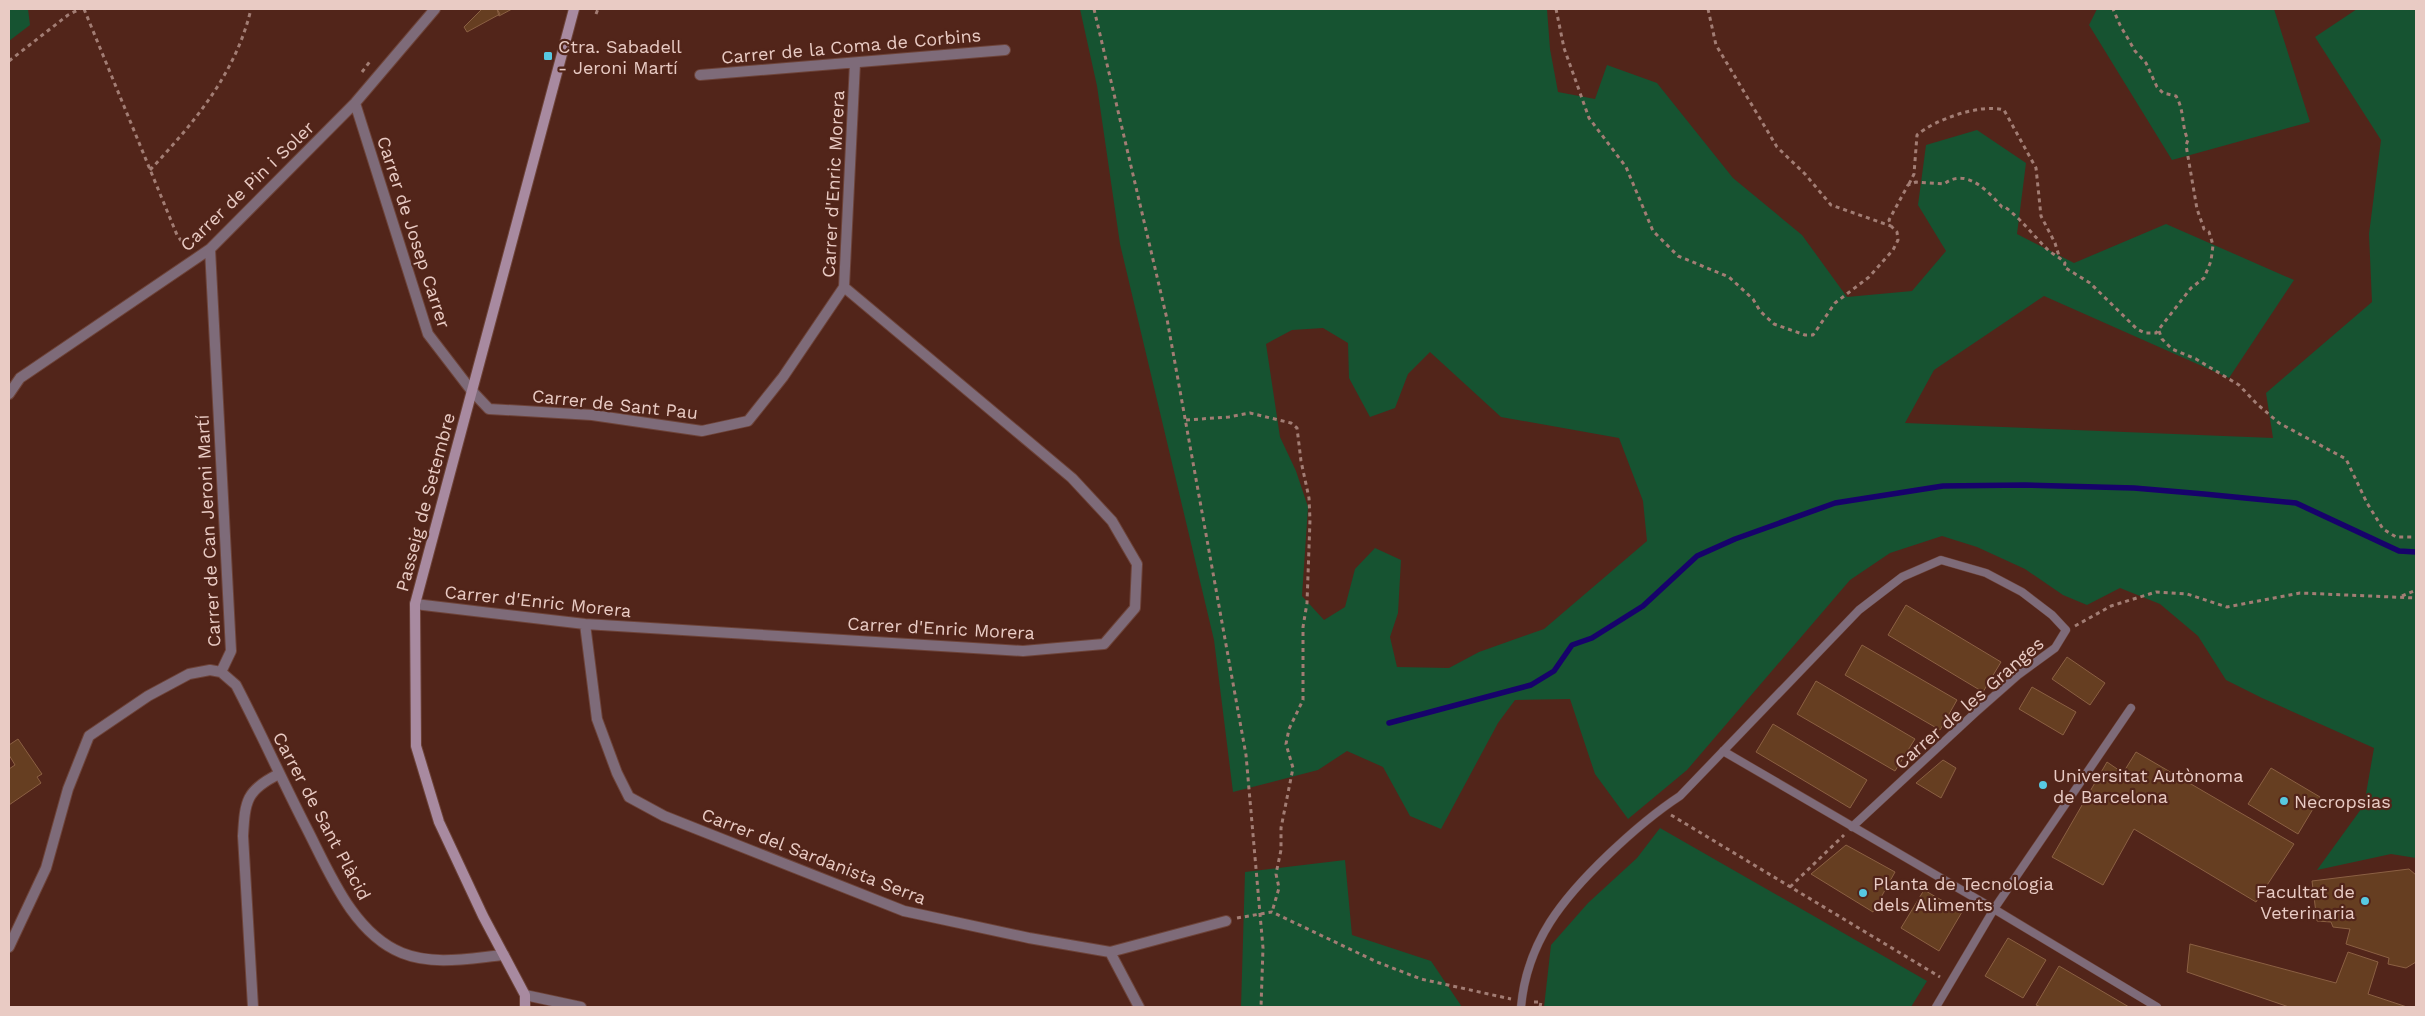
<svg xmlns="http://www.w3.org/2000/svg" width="2425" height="1016" viewBox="0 0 2425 1016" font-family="'Work Sans',sans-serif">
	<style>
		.green { fill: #165331; fill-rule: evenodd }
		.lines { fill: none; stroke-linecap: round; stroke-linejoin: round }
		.stream { stroke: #17026b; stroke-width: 5.5 }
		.building { fill: #663e21; stroke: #8b6043 }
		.lane-casing { stroke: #6d4339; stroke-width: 9 }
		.street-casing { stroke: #6d4339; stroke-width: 12 }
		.secondary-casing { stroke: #6d4339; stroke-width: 12 }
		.path { stroke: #a27d74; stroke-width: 3; stroke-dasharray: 4 4; stroke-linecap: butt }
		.lane { stroke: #7e6b79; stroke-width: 8 }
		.street { stroke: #7e6b79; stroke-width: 10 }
		.secondary { stroke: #a88aa0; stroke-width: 10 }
		.poi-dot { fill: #57c9e2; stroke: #52251a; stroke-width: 2 }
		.labels { text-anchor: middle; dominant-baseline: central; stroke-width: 4.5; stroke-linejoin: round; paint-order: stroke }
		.poi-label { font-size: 18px; fill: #e9cbc4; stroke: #52251a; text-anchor: start }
		.street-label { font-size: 18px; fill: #e9cbc4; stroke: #52251a }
	</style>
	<rect width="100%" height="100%" fill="#52251a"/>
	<path class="green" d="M9,9h19l2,16 -21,16z
		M1080,9h467l3,40 8,43 37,7 12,-34 50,18 76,95 69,57 45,62 65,-6 34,-40 -28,-46 8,-60 51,-15 49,33 -9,71 57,29 92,-39 128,56 -65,98 -185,-82 -110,74 -29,53 368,15 -7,-45 106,-91 -3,-68 12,-94 -66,-103 42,-28h59v849l-25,-4 -74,16 47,-65 10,-57 -112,-50 -36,-18 -28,-44 -38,-32 -40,-16 -33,17 -24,-10 -38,-26 -48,-22 -35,-11 -52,17 -40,27 -163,190 -59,49 -33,-45 -25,-75 -55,1 -17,23 -57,106 -31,-13 -27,-49 -36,-16 -29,19 -85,22 -19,-152 -94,-396 -23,-158zM1323,328l25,15 1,35 21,39 25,-9 13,-34 22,-22 71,65 118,21 24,63 4,40 -103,88 -65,23 -30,16 -52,-1 -7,-30 8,-24 3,-53 -26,-12 -20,21 -10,38 -21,13 -22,-24 6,-89 -12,-36 -16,-34 -14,-93 26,-14z
		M2097,9h177l36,113 -138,38 -83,-135z
		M1660,828l267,153 -16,26h-367l7,-62 37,-42 49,-45z
		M1345,860l7,75 79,26 31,46h-221l4,-135z"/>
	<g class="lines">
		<path class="stream" d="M1389,723l142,-38 23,-14 18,-26 20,-7 51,-32 54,-50 38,-17 100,-36 108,-17 82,-1 109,3 70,6 92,9 103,48 17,1"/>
	</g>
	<path class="building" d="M482,9h15l3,5 -33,18 -3,-5z
		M497,9h15l-13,7z
		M1906,605l95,57 -18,30 -95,-57z
		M1862,645l95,55 -17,30 -95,-55z
		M2067,657l38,26 -15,22 -38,-26z
		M1816,681l99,58 -20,32 -98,-57z
		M2032,687l44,25 -13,23 -44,-26z
		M1773,724l94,56 -17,28 -94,-56z
		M18,739l24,35 -5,3 4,6 -32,22v-36l6,-4 -6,-10v-10z
		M2136,752l158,92 -38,58 -122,-73 -31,56 -51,-28 55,-95 16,11z
		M1943,760l13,8 -15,30 -25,-15z
		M2271,768l49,29 -22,37 -50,-30z
		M1846,845l49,27 -22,40 -62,-38z
		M2409,869l7,6v87l-10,6 -18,-4 1,-6 -43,-14 4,-15 -17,-2 -2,-5 -14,-1 -5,-40z
		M1924,890l38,22 -23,39 -38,-23z
		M2008,938l38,22 -23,38 -38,-22z
		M2190,944l146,39 12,-31 30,10 -10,32 39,13h-118l-102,-35z
		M2059,966l70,41h-88l-5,-2z"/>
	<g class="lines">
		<defs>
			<path id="lane" d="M1723,751l271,158 163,98
				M1521,1007c6,-66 42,-109 88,-153 22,-21 45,-41 71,-58l179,-186 43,-33 39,-17 45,13 36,19 30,23 14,15 -11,18 -37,27 -42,37 -124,115
				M1936,1007l58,-98 137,-201"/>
			<path id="street" d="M700,75l305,-25
				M355,103l73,231 43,56 18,19 103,6 110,16 46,-10 35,-44 61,-90
				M210,249l21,402 -10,21
				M844,287l11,-224
				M9,394l11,-16 190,-129 145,-146 80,-94
				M415,604l170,20 438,27 81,-7 31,-36 2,-44 -25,-43 -40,-43 -228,-191
				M585,624l12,95 20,54 12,24 35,19 240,95 125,27 81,14 116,-31
				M9,947l37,-79 22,-79 21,-53 59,-40 41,-22 21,-4 11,2 15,13c24,46 45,93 69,140 23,44 47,108 97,128 32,13 69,5 102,2
				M1110,952l29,55
				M525,995l56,12
				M253,1007l-10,-171c2,-35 3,-46 36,-62"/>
			<path id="secondary" d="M525,1007v-12l-42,-79 -44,-94 -23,-76 -1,-142 159,-595"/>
		</defs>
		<use href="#lane" class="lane-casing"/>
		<use href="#street" class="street-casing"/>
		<use href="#secondary" class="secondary-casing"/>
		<path class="path" d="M84,9l93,226 10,14
			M1094,9l73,310 79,436 17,193 -2,59
			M1556,9l8,39 25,70 37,49 27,64 25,25 51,21 24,22 7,12 14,13 31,11h8l22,-32 34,-26 24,-27 5,-10 -1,-8 -6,-6 -2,-6 19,-35 8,-3 28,2c22,-17 44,7 58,23h3c16,12 28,28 42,42 6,6 12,7 18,14l-1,4 26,16 47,46 8,4h11l35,-45 13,-10 7,-17 2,-16 -4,-13 -5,-3 -7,-20 -11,-64 2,-5c-7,-15 -3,-28 -12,-44l-13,-3 -6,-6 -11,-24 -11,-12 -15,-26 -7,-16
			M1708,9l8,36 61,102 28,27 26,31 60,21
			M596,14l2,-5
			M9,61l59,-46 12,-6
			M362,72l9,-12
			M150,170c44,-47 86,-97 101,-161
			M1909,184l5,-10 3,-39c17,-15 64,-32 87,-25l32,58 5,48 14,27 4,13
			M2159,331l3,8 10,10 24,10 43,26 18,19 22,19 67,36 21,44 16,26 13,8h20
			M1186,420l43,-3 21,-4 41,10 6,5 4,33 8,37 1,22 -3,83 -4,24v73l-14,29 -3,15 7,24 -12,60v22l-5,24 3,14 -7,24
			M2402,596l14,-6
			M2075,626l36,-20 45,-14 31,2 40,13 73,-14 116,5
			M1671,815l269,162
			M1790,887l54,-52
			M1237,918l35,-6 105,50 44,17 90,20
			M1534,1002h7l-1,5"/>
		<use href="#lane" class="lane"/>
		<use href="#street" class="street"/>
		<use href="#secondary" class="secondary"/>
	</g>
	<g class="poi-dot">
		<rect x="543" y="51" width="10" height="10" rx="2.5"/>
		<circle cx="2043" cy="785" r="5"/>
		<circle cx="2284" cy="801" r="5"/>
		<circle cx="1863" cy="893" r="5"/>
		<circle cx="2365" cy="901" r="5"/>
	</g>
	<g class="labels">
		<g class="poi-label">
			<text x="558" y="46">Ctra. Sabadell<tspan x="558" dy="21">- Jeroni Martí</tspan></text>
			<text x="2053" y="775">Universitat Autònoma<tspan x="2053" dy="21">de Barcelona</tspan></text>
			<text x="2294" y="801">Necropsias</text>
			<text x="1873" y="883">Planta de Tecnologia<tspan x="1873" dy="21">dels Aliments</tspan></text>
			<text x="2355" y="891" text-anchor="end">Facultat de<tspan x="2355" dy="21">Veterinaria</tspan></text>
		</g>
		<g class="street-label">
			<text transform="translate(851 46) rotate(-5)">Carrer de la Coma de Corbins</text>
			<text transform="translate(833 184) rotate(-87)">Carrer d'Enric Morera</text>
			<text transform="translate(247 186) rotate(-44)">Carrer de Pin i Soler</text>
			<text transform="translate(414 232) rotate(72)">Carrer de Josep Carrer</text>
			<text transform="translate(615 404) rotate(6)">Carrer de Sant Pau</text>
			<text transform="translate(425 502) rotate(-75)">Passeig de Setembre</text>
			<text transform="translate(208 531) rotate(-93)">Carrer de Can Jeroni Martí</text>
			<text transform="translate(538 601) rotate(6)">Carrer d'Enric Morera</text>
			<text transform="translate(941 628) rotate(3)">Carrer d'Enric Morera</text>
			<text transform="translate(1969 703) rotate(-41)">Carrer de les Granges</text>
			<text transform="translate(322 816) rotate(62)">Carrer de Sant Plàcid</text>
			<text transform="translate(814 856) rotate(21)">Carrer del Sardanista Serra</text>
		</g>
	</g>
	<rect width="2425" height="1016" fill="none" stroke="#e9cbc4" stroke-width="20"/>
</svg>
